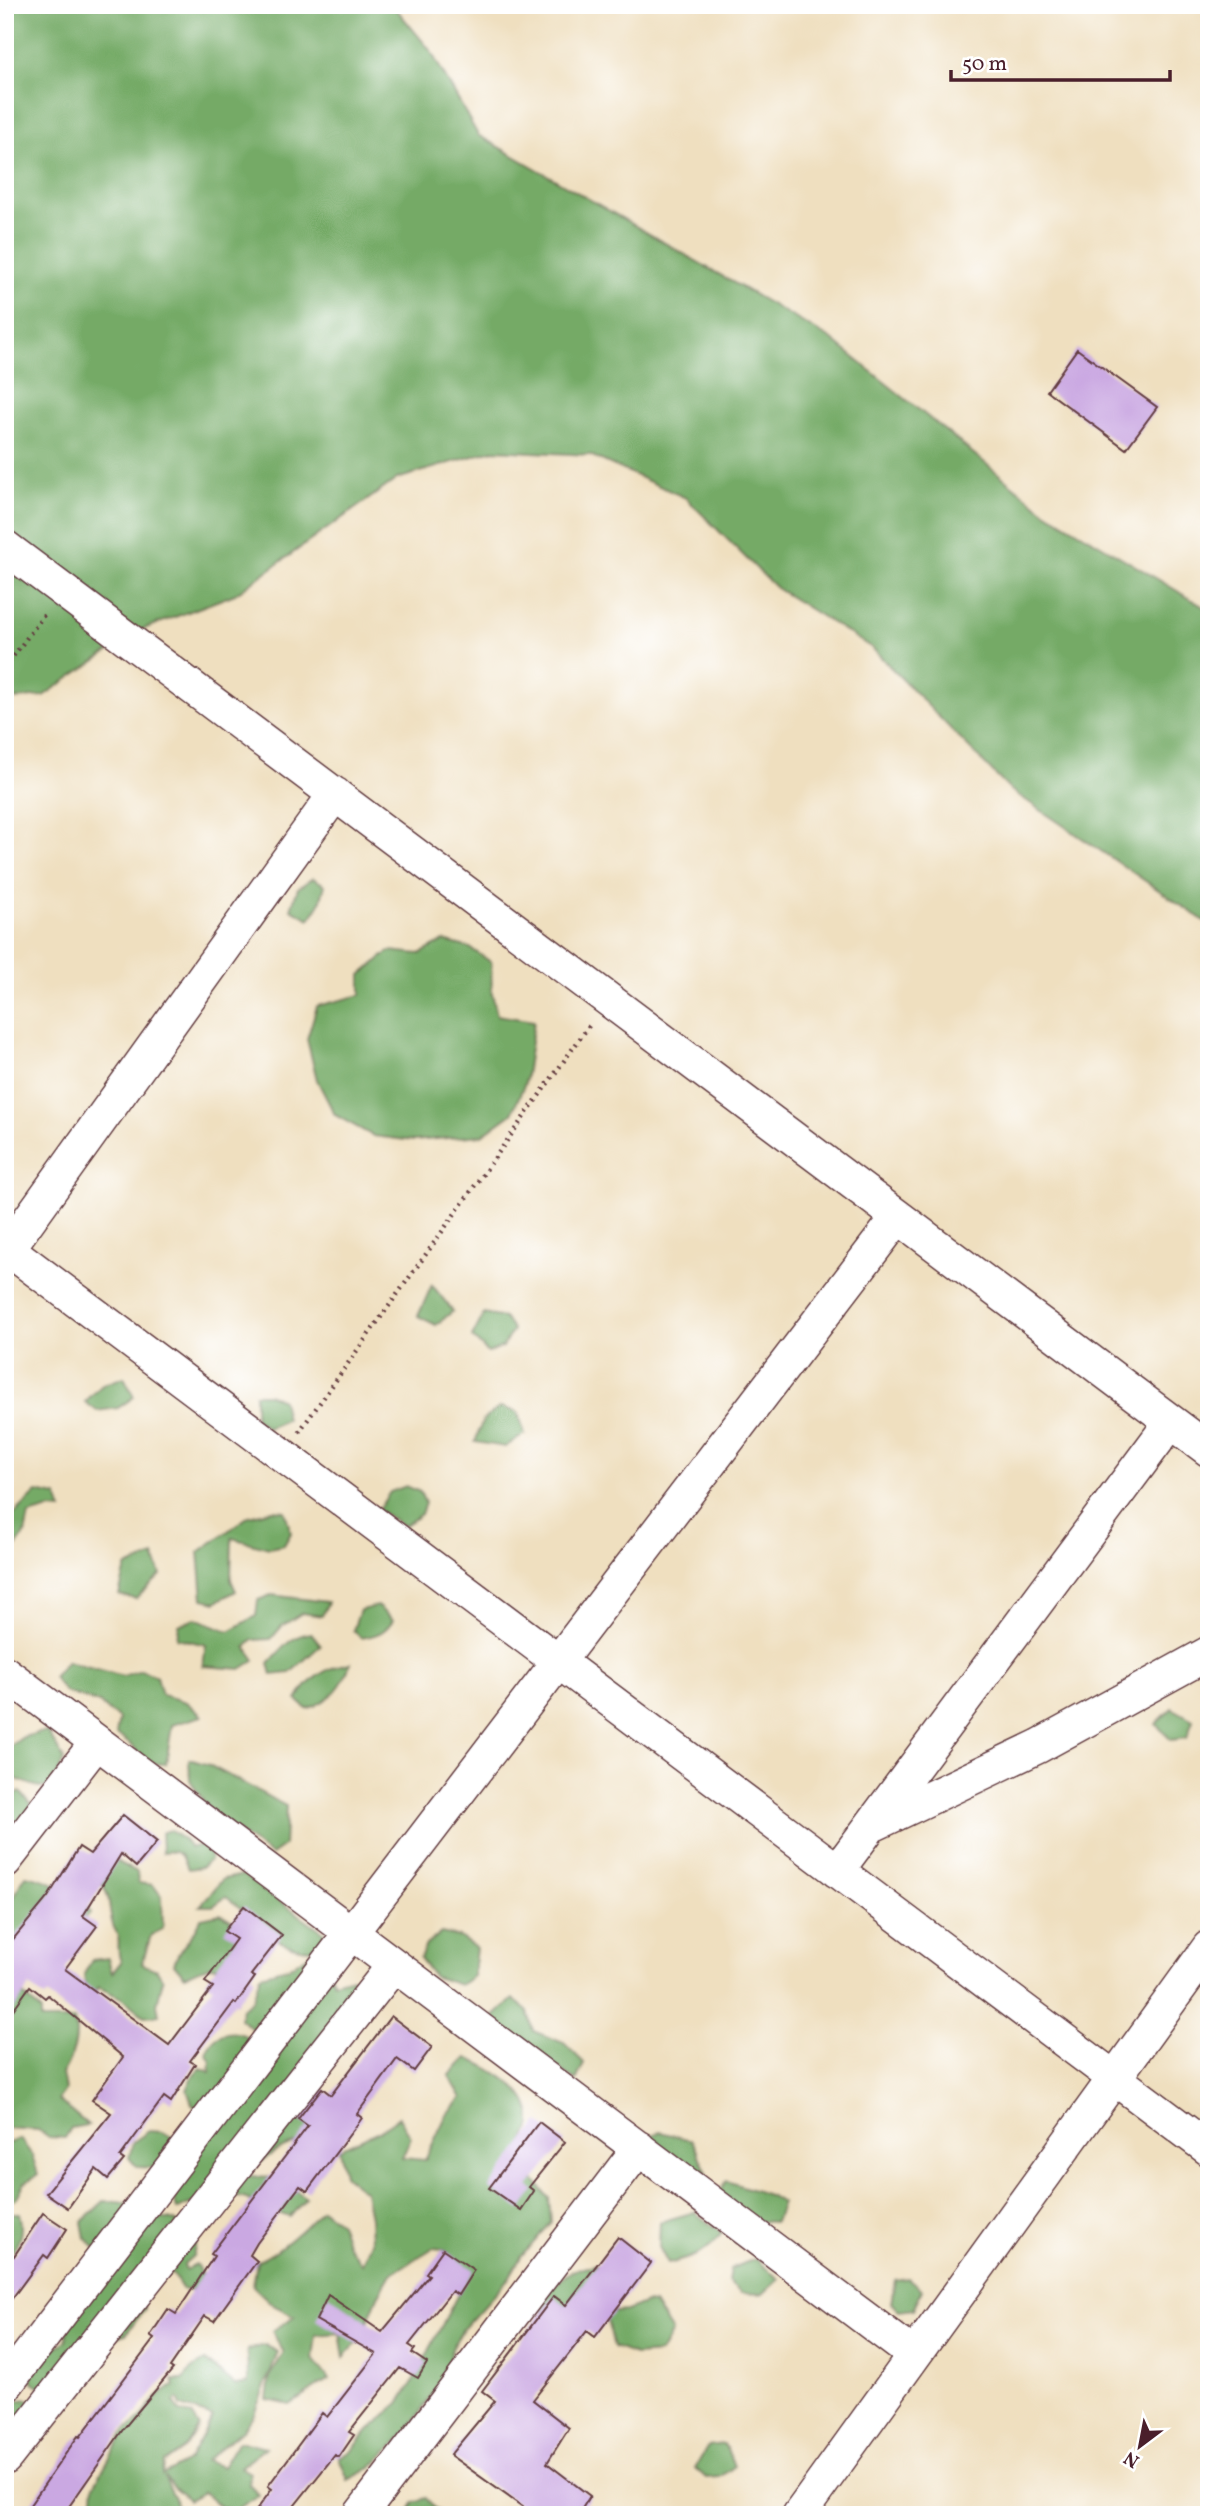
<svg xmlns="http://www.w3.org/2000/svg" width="1214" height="2520" viewBox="0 0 1214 2520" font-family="Vollkorn,serif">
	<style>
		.forest { fill: #74aa66; stroke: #5f6448; stroke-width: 2; fill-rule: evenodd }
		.building { fill: #caa8e2 }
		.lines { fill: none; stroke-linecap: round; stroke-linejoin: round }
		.minor-casing { stroke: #633c41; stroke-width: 36 }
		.path { stroke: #633c41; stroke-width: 4.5; stroke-dasharray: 2 5; stroke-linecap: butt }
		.minor { stroke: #fff; stroke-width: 33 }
	</style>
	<rect width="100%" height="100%" fill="#fff"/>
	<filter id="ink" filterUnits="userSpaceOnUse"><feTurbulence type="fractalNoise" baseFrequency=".0143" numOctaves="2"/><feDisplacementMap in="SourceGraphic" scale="14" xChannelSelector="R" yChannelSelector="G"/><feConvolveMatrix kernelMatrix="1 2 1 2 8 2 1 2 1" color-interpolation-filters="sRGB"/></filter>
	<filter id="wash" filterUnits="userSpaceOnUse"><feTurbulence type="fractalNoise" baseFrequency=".00686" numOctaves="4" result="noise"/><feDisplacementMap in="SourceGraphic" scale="28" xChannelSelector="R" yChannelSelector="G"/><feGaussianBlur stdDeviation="1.57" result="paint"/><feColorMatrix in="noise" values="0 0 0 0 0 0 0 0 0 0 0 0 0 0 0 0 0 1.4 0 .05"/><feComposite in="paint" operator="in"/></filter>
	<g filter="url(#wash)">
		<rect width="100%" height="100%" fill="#efdfbf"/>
		<path class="forest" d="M5,5h388l37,45 48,85 353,204 215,173 163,98v314l-201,-136 -136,-140 -96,-60 -90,-90 -96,-43 -97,-5 -96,29 -162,115 -94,36 -98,66 -38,4z
			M313,878l12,7 -5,18 -10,16 -19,-10 7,-21z
			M444,941l26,7 21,14 1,31 5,22 37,6 -9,62 -13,30 -30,22 -68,6 -41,-5 -38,-21 -18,-35 -10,-41 10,-33 44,-11v-20l29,-24 30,3z
			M432,1285l21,26 -17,14 -18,-9z
			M484,1314l20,4 9,12 -11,17 -14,6 -16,-16z
			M124,1377l10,20 -16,11 -21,3 -12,-9 17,-17z
			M255,1394h14l13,6 4,20 -19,8 -12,-10z
			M500,1407l18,5 7,22 -20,13 -30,-5 8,-22z
			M406,1486l14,6 5,11 -4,11 -17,12 -26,-16 12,-18z
			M37,1492l20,4 5,14 -12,-1 -21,6 -4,19 -10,14 -10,-4v-25l3,1z
			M272,1510l13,1 6,22 -7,12 -15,3 -37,-10 -1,42 5,11 -20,11 -13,-3 -4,-47 50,-36z
			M154,1556l7,19 -25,24 -17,-4 7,-28z
			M271,1595l57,7 -6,14 -20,-3 -20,13 -11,13 -18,1 -7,7 9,13 -14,9 -38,-3 3,-21 -29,-7 2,-13 16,-7 34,13 27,-15 2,-16z
			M377,1606l16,14c-8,13 -18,16 -32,18l-8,-8 7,-20z
			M311,1633l10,12 -31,28 -18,2 -3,-12c13,-14 22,-28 42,-30z
			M67,1661l56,15 18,-6 16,6 5,19 24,7 16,14 -30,9 -6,39 -22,-1 -10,-16 -18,-13 3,-15 -20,-16 -34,-11 -12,-15z
			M350,1663c-6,24 -20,38 -43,46l-10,-9c11,-21 30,-33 53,-37z
			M1172,1708l21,12 -6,18 -16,2 -15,-16z
			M47,1731l17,28 -12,28c-18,3 -29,-8 -47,-11v-26l18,-13z
			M189,1759l20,6 77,41 -2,40 -13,9 -61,-43 -20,-32z
			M20,1792l17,18 -32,56v-69z
			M169,1830l14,9 7,9 13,-4 7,4v12l-8,7 -14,2c-5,-15 -10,-19 -26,-17l-1,-19z
			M110,1858l27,14 1,11 15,2 9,12 1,32 -12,6 -9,29 15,6 6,10 -6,24 2,11 -15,1 -22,-18 -24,-11 -11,18 -3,-31 8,-14 16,-2 4,15 9,-11c-5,-11 -1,-16 -3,-26 -1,-4 -4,-7 -5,-11 -6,-18 0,-27 -14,-46z
			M26,1875c26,5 49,17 65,37 -16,20 -61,32 -86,33v-36z
			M243,1875l82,58 -2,15c-49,7 -63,-28 -97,-51l-13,9h-13l23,-27z
			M220,1914l24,13 -16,40 -18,-1 -26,10 -10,-12c5,-19 22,-27 27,-46z
			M441,1933l18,4 17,11 -3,28 -13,9 -26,-8 -14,-19 6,-13z
			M309,1955l13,4 12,23 18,-5 11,10 -52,107 6,12 -10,35c-23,3 -44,16 -59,35l28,1 30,21 -16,19c-17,-4 -31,-14 -47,-19 -18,-6 -51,3 -66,12l-5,-21 -11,-21 -24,-1 -8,-9 4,-16 16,-11 14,1 15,9 21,-31 -7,-6 -5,-14 6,-14 8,-8 9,4 1,-11 -5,-8c8,-23 32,-27 49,-10l1,-11 -16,-13 2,-11 11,-9 7,-24 30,-8z
			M5,1979l36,32v9h33c6,20 -2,37 -12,54l3,16 -7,10 30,25 -17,3 -6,10 -17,-1 -10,-7 -33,-2z
			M513,1999l15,12 5,20 31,12 20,20 -8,18 -86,-61z
			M467,2058c24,10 66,32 64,65 -1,11 -11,25 -14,37l32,38 2,25 -30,34 -12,21 -47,52 -11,21 -5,24 -41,59 -34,34 -23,12 -9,-23 12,-5 17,-21 31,-28 14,-21 47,-92 2,-26 -19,-15 -10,-1 -42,26 -13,22 -18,44 -16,17 -4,-24 -24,2 -3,24 16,20 -39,26 -23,-5 3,-25 14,-22 -12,-22 23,-15 -22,-11 -20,-19 4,-25c17,-5 52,-37 64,-52l19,14 8,23 14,18 9,-22 -1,-24 -5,-26 -21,-17 -5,-26 40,-18 20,-14 12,20 -9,21 23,2 21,-44 16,-18 -13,-22z
			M660,2132l32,8 15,33 -7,3 -52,-40z
			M20,2139l12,16 6,19 -14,10 -8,15 -11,4v-59z
			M727,2181l44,15 11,7 -7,19 -24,-1 -32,-29z
			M104,2201l24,2 15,17c31,-4 34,-2 53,23l-3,13 -9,8 2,6 10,-5 8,14 -6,10 -15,1 -11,-17 -31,13 4,23 -19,25 -23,7 -54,51 -16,-10 -3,-18 36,-23 10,-58 34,-5 5,-9 -30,-31 -3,-16z
			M694,2212l28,21c-14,20 -30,25 -54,31l-9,-17 1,-25z
			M5,2213h14c6,21 -1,32 -14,49z
			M755,2259l24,20 -16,15 -22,-1 -13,-11 2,-13z
			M608,2264l-58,62 -12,-23c24,-27 32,-38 70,-39z
			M908,2278l14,12 -9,19 -14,2 -8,-8 4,-23z
			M646,2303l8,1 18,28 -12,21 -25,2 -21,-8 -9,-34 22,-2z
			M265,2345l13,7 -24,62 -11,15 -38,32 17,6 16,-26 27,7 -25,19 10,6 -1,12 10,10 -25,16 -15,-5 -15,-14 -16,8 -24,-23 11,21 2,17h-94l10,-18 1,-12 32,-56c20,-9 28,-38 49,-43l-2,-6h10l8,-11 14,-8 30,24 13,-2 -1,-33zM178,2399l3,7 32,11 -24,43 -26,15 1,-12 21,-15 14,-22 -7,-11 -12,-3 -6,-10z
			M28,2399l7,9 -30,42v-38l7,-11z
			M724,2444l11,22 -15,11 -14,1 -11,-10 13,-22z
			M426,2498l7,9 13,8h-38l6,-13z"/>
		<g id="blocks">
			<path class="building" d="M1077,349l80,58 -31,42 -79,-58z
				M123,1815l34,27 -21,25 -15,-13 -38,62 14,10 -32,43 104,76 44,-58 -8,-5 31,-43 -12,-8 20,-25 38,29 -31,40 4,2 -19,27 -2,-2 -44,59 5,3 -24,38 -7,-5 -44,60 4,3 -16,19 -12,-10 -28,39 -22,-15 65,-80 -19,-13 31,-43 -75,-62 -3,3 -15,-12 -25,35v-72l43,-52 31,-50 11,7z
				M391,2016l41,31 -18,24 -17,-12 -40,55 5,4 -55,73 -7,-5 -43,57 -7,12 7,6 -43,60 -9,-5 -35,51 3,2 -49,59 -61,87h-40l55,-79 2,1 74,-98 -4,-3 18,-27 8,5 38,-58 -3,-2 97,-128 -10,-7 24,-31 9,7z
				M539,2122l26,20 -36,45 5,4 -13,19 -32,-22z
				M43,2213l24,16 -19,29 -4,-3 -39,53v-58l9,6z
				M618,2237l33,26 -56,74 -8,-6 -54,69 36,28 -22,35 43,33 -12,19h-44l-84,-60 45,-54 -13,-10 72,-95 12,9z
				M443,2249l31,21 -16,25 -6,-4 -43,54 6,4 -3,4 15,10 -9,15 -18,-10 -51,64 5,3 -15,22 -4,-2 -48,60h-34l19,-26 -4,-3 54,-73 5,4 49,-63 -60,-34 12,-25 54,37 47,-57 -3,-2z"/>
		</g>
	</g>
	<g filter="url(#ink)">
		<use href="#blocks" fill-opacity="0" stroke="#633c41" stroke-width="2"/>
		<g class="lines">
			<defs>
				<path id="minor" d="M5,547l1204,903
					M5,1247l1204,902
					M5,1253l330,-459
					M5,1673l909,682
					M875,1824l164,-78 170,-93
					M5,1861l92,-119
					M837,1871l334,-449
					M5,2386l893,-1169
					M5,2458l389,-493
					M360,2515l279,-367
					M799,2515l410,-568"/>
			</defs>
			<use href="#minor" class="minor-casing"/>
			<path class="path" d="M5,667l39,-52
				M299,1432l292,-409"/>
			<use href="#minor" class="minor"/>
		</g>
	</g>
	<rect width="1214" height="2520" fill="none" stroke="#fff" stroke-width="28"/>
	<g transform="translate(1140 2446) rotate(212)" stroke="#ffffff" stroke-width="5" paint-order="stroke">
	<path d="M0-5L12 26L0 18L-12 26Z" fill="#4a1f2b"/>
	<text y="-10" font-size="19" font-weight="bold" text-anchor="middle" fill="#4a1f2b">N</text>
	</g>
	<path d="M951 70v10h219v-10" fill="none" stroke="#4a1f2b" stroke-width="3.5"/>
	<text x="962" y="70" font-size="21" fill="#4a1f2b" stroke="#ffffff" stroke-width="5" paint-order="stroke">50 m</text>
</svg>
